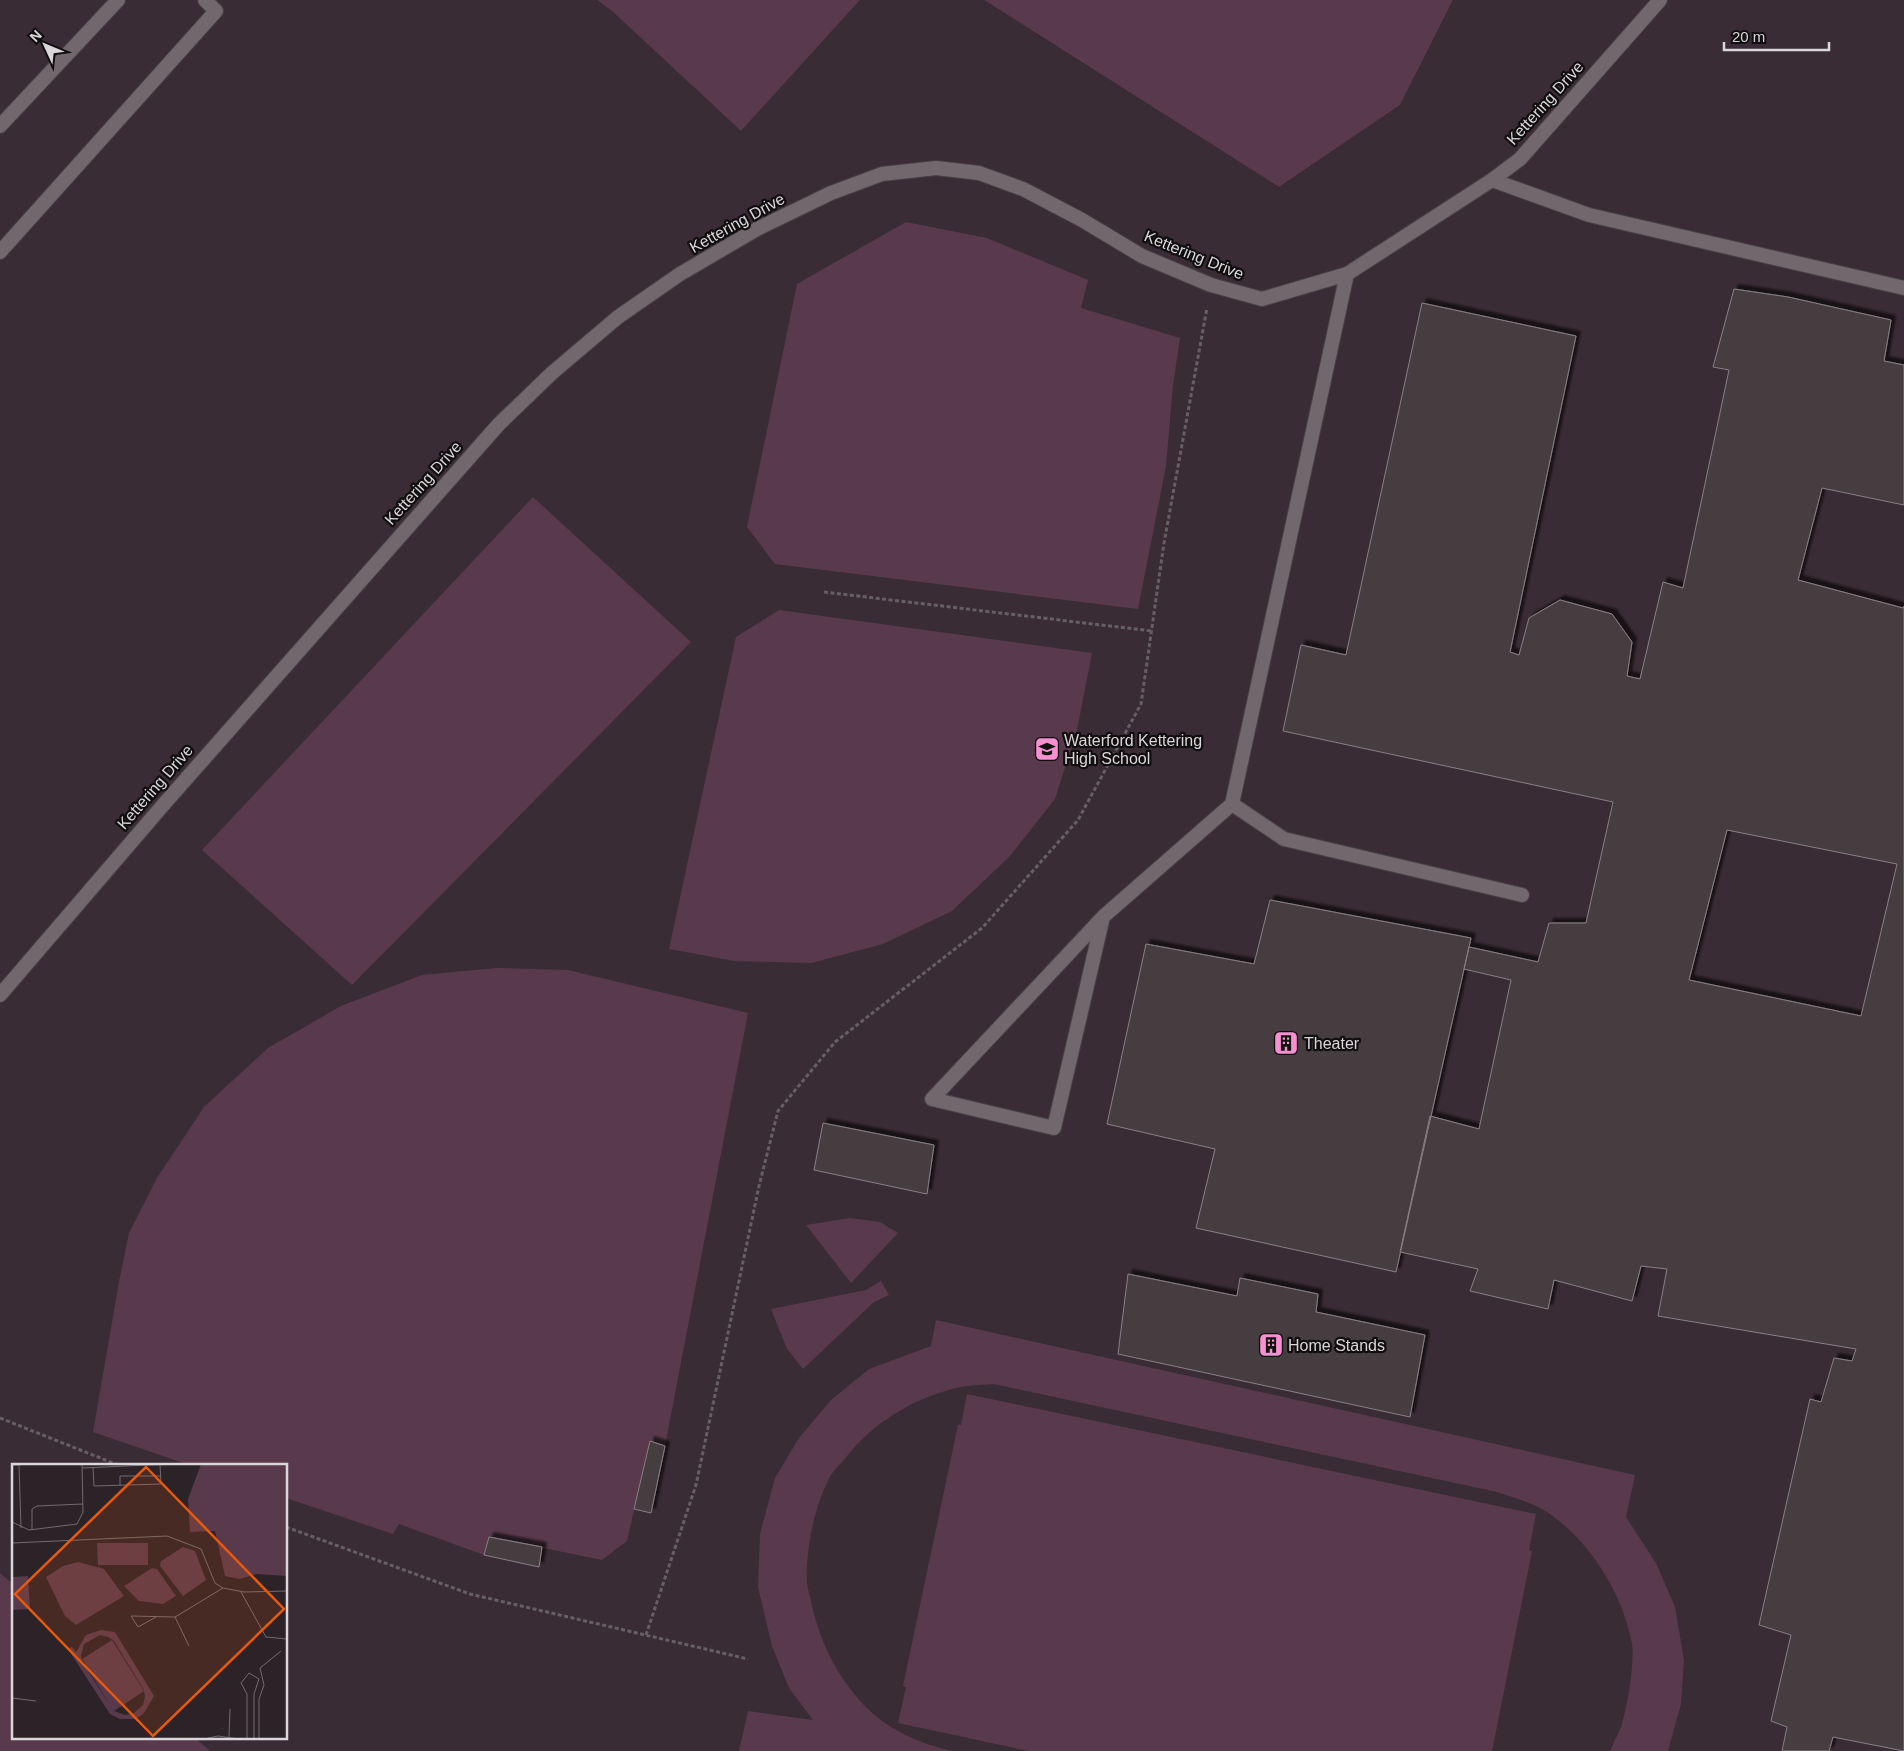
<svg xmlns="http://www.w3.org/2000/svg" width="1904" height="1751" viewBox="0 0 1904 1751" font-family="Arial,sans-serif">
	<style>
		.built { fill: #3a2c34; fill-rule: evenodd }
		.green { fill: #583a4c }
		.building { fill: #443c41; stroke: #8a8086; fill-rule: evenodd; filter: url(#shadow) }
		.lines { fill: none; stroke-linecap: round; stroke-linejoin: round }
		.service-casing { stroke: #474144; stroke-width: 16 }
		.minor-casing { stroke: #474144; stroke-width: 16 }
		.path { stroke: #665f64; stroke-width: 3; stroke-dasharray: 4 2.5; stroke-linecap: butt }
		.service { stroke: #71676c; stroke-width: 14 }
		.minor { stroke: #71676c; stroke-width: 14 }
		.labels { text-anchor: middle; dominant-baseline: central; stroke-width: 4.5; stroke-linejoin: round; paint-order: stroke }
		.street-label { font-size: 16px; fill: #dbd6d9; stroke: #110e10 }
		.poi-label { font-size: 16px; fill: #dbd6d9; stroke: #110e10; text-anchor: start }
		.inset-road { fill: none; stroke: #716b6f; stroke-width: 1 }
		.view { fill: #e8590c; fill-opacity: 0.15; stroke: #e8590c; stroke-width: 2.5 }
		.inset-edge { fill: none; stroke: #dbd6d9; stroke-width: 2.5 }
	</style>
	<defs>
		<filter id="shadow"><feDropShadow dx="4.5" dy="-4.5" stdDeviation="1" flood-color="#0009"/></filter>
	</defs>
	<rect width="100%" height="100%" fill="#2b2328"/>
	<path class="built" d="M0,0h597l16,12 128,119 119,-131h124l295,187 121,-82 53,-105h451v1751h-1904zM14,1465h272v272h-272z"/>
	<path class="green" d="M597,0h263l-119,131 -128,-119z
		M984,0h469l-53,105 -121,82z
		M906,222l81,16 101,42 -7,28 99,30 -7,47 -7,81 -28,143 -363,-45 -28,-37 50,-243z
		M533,497l158,145 -339,343 -150,-135z
		M779,610l313,43 -15,77 -22,69 -45,57 -58,55 -69,33 -72,19 -77,-2 -65,-12 67,-312z
		M497,968l71,2 180,43 -83,433 -15,-5 -23,100 -25,19 -113,-23 -5,18 -85,-31 -6,10 -107,-36v-33h-97l-96,-33 26,-150 10,-49 28,-55 47,-71 64,-59 73,-42 81,-31z
		M850,1218l30,4 18,11 -47,50 -45,-58z
		M881,1281l8,14 -15,7 -71,67 -16,-20 -16,-40 95,-19z
		M936,1320l699,155 -9,42 30,46 19,44 9,53 -3,44 -13,47h-58c3,-8 8,-16 11,-24 6,-18 14,-66 11,-83 -9,-50 -41,-101 -82,-130 -15,-11 -35,-16 -53,-22l-503,-108c-13,1 -26,1 -38,4 -44,11 -84,35 -112,72 -6,6 -13,13 -16,21 -14,27 -23,72 -21,103 1,7 4,15 5,22 9,39 28,76 57,104 23,22 55,35 84,41h-214l9,-40 65,9 -24,-32 -17,-42 -14,-59 2,-53 15,-56 24,-40 32,-38 38,-31 62,-23z
		M967,1394l569,120 -7,36 3,1 -40,200h-464l-130,-28 8,-36 -3,-1 55,-261h3z
		M0,1573l14,12v152h180l16,14h-210z"/>
	<path class="building" d="M1734,289l54,8 103,23 -7,41 20,4v140l-82,-17 -24,92 105,28 1,-2v1145l-71,-14 -4,14h-47l5,-24 -16,-6 20,-86 -32,-10 51,-226 11,3 13,-44 18,3 4,-12 -198,-33 9,-47 -26,-3 -9,35 -78,-21 -6,29 -78,-18 8,-22 -78,-17 30,-136 49,13 32,-149 -47,-11 5,-22 69,15 11,-39h37l27,-121 -330,-71 18,-86 45,10 76,-352 154,33 -66,316 9,3 10,-37 31,-18 52,14 20,28 -5,34 13,3 23,-97 20,6 46,-218 -16,-3zM1727,830l170,34 -36,152 -172,-36z
		M1270,900l201,38 -75,334 -200,-44 19,-79 -108,-25 39,-180 108,20z
		M823,1123l111,22 -7,49 -113,-24z
		M1128,1274l109,22 3,-18 78,16 -2,18 109,23 -15,82 -292,-63z
		M650,1441l15,5 -14,67 -17,-4z
		M489,1537l53,10 -3,20 -55,-12z"/>
	<g class="lines">
		<defs>
			<path id="service" d="M0,126l118,-126
				M1492,180l97,35 315,73
				M0,252l216,-241 -11,-11
				M1232,804l52,35 238,56
				M932,1099l172,-183 128,-112 115,-530
				M932,1099l122,29 49,-211"/>
			<path id="minor" d="M0,995l164,-191 335,-380 53,-51 66,-56 62,-43 77,-45 74,-36 51,-19 54,-6 43,5 44,16 59,31 60,36 69,29 51,14 85,-25 145,-94 28,-21 140,-159"/>
		</defs>
		<use href="#service" class="service-casing"/>
		<use href="#minor" class="minor-casing"/>
		<path class="path" d="M824,592l328,39
			M0,1418l118,47
			M286,1527l184,67 278,65
			M646,1635l50,-150 63,-299 19,-75 57,-69 147,-114 96,-108 63,-116 23,-161 43,-235"/>
		<use href="#service" class="service"/>
		<use href="#minor" class="minor"/>
	</g>
	<defs>
		<symbol id="school-square" viewBox="-11 -11 22 22"><rect x="-9" y="-9" width="18" height="18" rx="4" fill="#f690d0" stroke="#110e10"/><path d="M0-5L7-2L0 1L-7-2ZM-4 1L0 2.5L4 1V4Q0 6-4 4Z" fill="#111"/></symbol>
		<symbol id="building-square" viewBox="-11 -11 22 22"><rect x="-9" y="-9" width="18" height="18" rx="4" fill="#f690d0" stroke="#110e10"/><path d="M-4-6H4V6H1V3H-1V6H-4ZM-2.5-4.3h1.7v1.8h-1.7ZM.8-4.3h1.7v1.8H.8ZM-2.5-1h1.7V.8h-1.7ZM.8-1h1.7V.8H.8Z" fill="#111"/></symbol>
	</defs>
	<g fill-rule="evenodd">
		<use href="#school-square" x="1033" y="735" width="28" height="28"/>
		<use href="#building-square" x="1272" y="1029" width="28" height="28"/>
		<use href="#building-square" x="1257" y="1331" width="28" height="28"/>
	</g>
	<g class="labels">
		<g class="street-label">
			<text transform="translate(1545 103) rotate(-48)">Kettering Drive</text>
			<text transform="translate(737 223) rotate(-29)">Kettering Drive</text>
			<text transform="translate(1194 255) rotate(22)">Kettering Drive</text>
			<text transform="translate(423 483) rotate(-48)">Kettering Drive</text>
			<text transform="translate(155 787) rotate(-49)">Kettering Drive</text>
		</g>
		<g class="poi-label">
			<text x="1064" y="740">Waterford Kettering<tspan x="1064" dy="18">High School</tspan></text>
			<text x="1304" y="1043">Theater</text>
			<text x="1288" y="1345">Home Stands</text>
		</g>
	</g>
	<g transform="translate(12 1464)">
		<rect width="275" height="275" fill="#2b2328"/>
		<path d="M189,0h86v112l-31,-2 -16,5 -15,-3 -10,-45 -25,1 -2,-33zM85,79h51v22h-50zM171,83l12,4 11,29 -23,16 -23,-30 1,-5zM66,98l26,7 20,27 -48,29 -11,-9 -19,-39 17,-11zM140,104l5,1 19,27 -13,8 -24,-3 -15,-15zM16,112l2,33 -18,1v-33zM89,166l14,2 39,64 -10,17 -8,6h-16l-10,-5 -42,-65 4,-2 4,5 10,-17zM88,171l8,2 6,4 30,49 1,7 -2,8 -9,8 -9,2 -11,-4 30,-20 -32,-51 -30,19 31,51 -30,-47 -2,-7 3,-12z" fill="#583a4c" fill-rule="evenodd"/>
		<path class="inset-road" d="M0,1h7l2,63M70,4l89,-4M81,4l1,18 67,-2 -1,-19M108,21v-9h41M0,58l17,8 48,-6 6,-12 -1,-48M20,66v-21l5,-3 46,-2M0,79l155,-7 34,13 14,34 8,5 21,4 43,-1M229,128l25,45 21,2M119,152l44,1 48,-29M119,152l7,11 18,-10M163,153l14,29M0,234l24,3M217,273l1,-28M247,274v-39l5,-14 -4,-17 21,-17M192,275l14,-3 21,3M235,275v-45l-6,-11 8,-10 10,6 -5,15v45"/>
		<path class="view" d="M134,3l138,142 -131,127 -138,-142z"/>
		<rect width="275" height="275" class="inset-edge"/>
	</g>
	<g transform="translate(45 45) rotate(314)" stroke="#110e10" stroke-width="4" paint-order="stroke">
	<path d="M0-4L9 19L0 12L-9 19Z" fill="#dbd6d9"/>
	<text y="-8" font-size="14" font-weight="bold" text-anchor="middle" fill="#dbd6d9">N</text>
	</g>
	<path d="M1724 42v8h105v-8" fill="none" stroke="#dbd6d9" stroke-width="2.5"/>
	<text x="1732" y="42" font-size="15" fill="#dbd6d9" stroke="#110e10" stroke-width="4" paint-order="stroke">20 m</text>
</svg>
